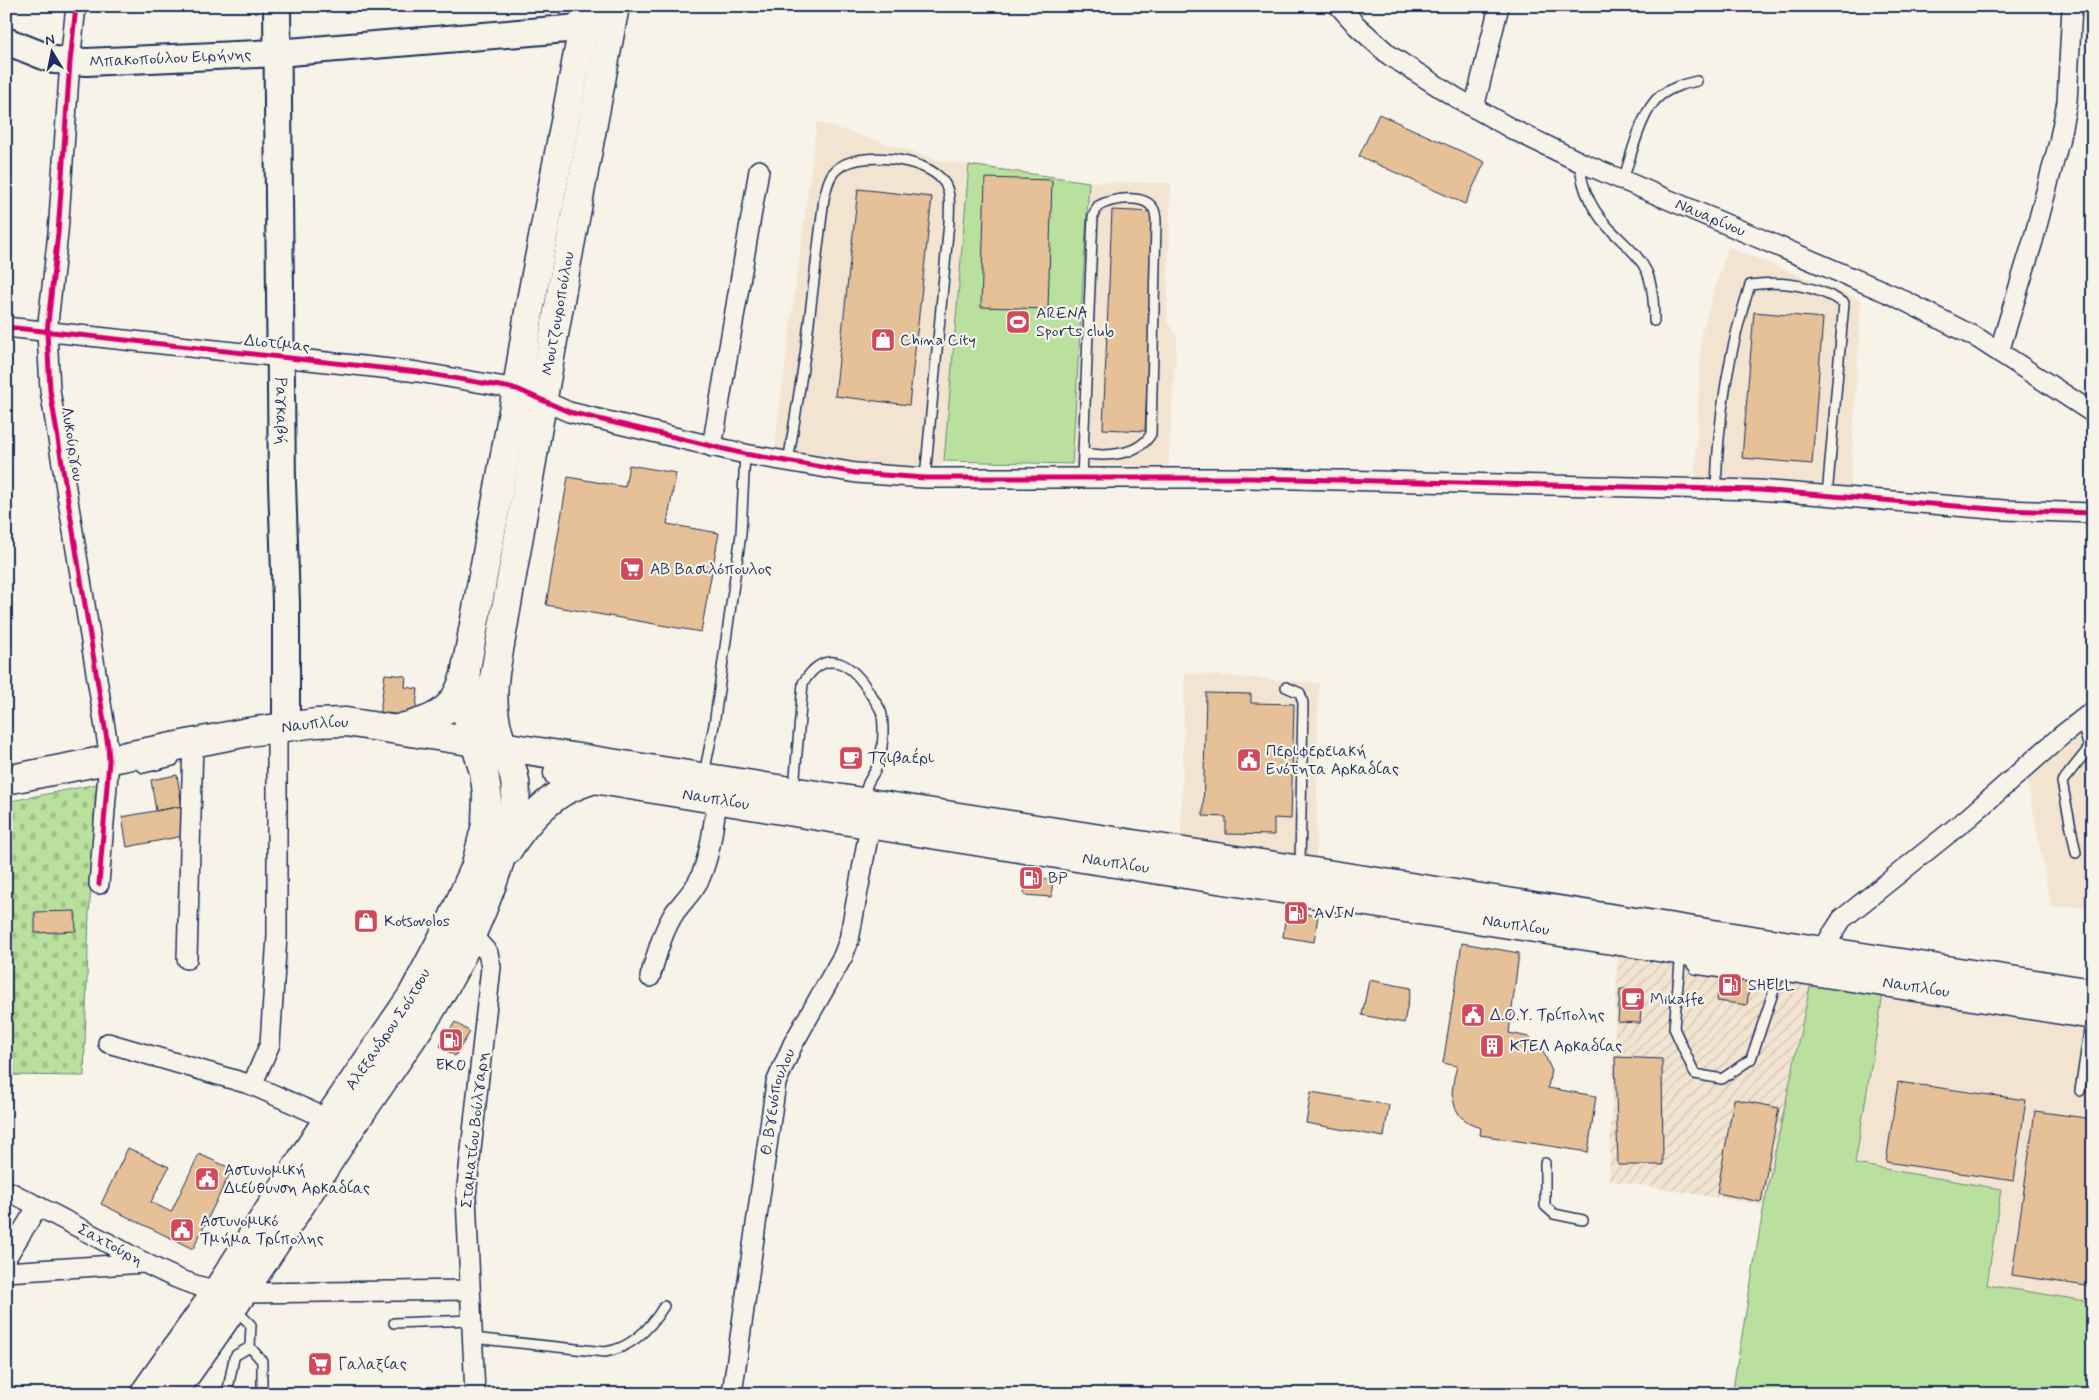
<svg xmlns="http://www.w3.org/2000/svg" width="2099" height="1400" viewBox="0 0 2099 1400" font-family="Mynerve,sans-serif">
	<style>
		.built { fill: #f2e4d0 }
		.industrial { fill: url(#industrial-furrows) }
		.green { fill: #b9e19d; stroke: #6a887e }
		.cemetery { fill: url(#cemetery-stones); stroke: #6a887e }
		.building { fill: #e6c097; stroke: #1b2f5e }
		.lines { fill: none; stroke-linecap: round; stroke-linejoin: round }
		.lane-casing { stroke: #1b2f5e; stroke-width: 12 }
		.street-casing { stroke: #1b2f5e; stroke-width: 22 }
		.secondary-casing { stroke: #1b2f5e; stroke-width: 30 }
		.primary-casing { stroke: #1b2f5e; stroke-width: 31 }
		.lane { stroke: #f7f3e8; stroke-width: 9 }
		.street { stroke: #f7f3e8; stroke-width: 19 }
		.secondary { stroke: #f7f3e8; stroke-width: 26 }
		.primary { stroke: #f7f3e8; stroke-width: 28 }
		.cycleway-casing { stroke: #f7f3e8; stroke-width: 8 }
		.cycleway { stroke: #d6006c; stroke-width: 5 }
		.labels { text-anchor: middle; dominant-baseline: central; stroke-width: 4.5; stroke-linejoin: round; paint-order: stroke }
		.street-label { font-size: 16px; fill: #1b2f5e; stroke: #f7f3e8 }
		.poi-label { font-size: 16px; fill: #1b2f5e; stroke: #f7f3e8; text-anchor: start }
	</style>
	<defs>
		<pattern id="industrial-furrows" width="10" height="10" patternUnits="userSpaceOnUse" patternTransform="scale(1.25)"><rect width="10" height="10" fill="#f2e4d0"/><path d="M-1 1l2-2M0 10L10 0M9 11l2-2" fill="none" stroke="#cfc4b5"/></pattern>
		<pattern id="cemetery-stones" width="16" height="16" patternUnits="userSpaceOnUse" patternTransform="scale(1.25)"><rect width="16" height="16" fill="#b9e19d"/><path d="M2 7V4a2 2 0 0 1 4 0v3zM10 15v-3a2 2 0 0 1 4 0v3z" fill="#9ec18a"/></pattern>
	</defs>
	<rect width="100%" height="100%" fill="#f7f3e8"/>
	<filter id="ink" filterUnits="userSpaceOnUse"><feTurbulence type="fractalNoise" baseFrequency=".02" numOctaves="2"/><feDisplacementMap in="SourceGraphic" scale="10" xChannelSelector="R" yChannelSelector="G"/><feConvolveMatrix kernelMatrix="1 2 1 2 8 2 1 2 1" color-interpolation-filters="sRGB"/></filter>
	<g filter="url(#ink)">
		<path class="built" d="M817,122l122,38 30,5 -25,296 -7,6 -74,-1 -89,-15z
			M1089,182l82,1 -4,139 10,14 -9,131 -96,-3z
			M1728,247l133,53 -11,192 -155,-10 6,-148z
			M1185,673l134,10 -3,175 -135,-21z
			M2093,725v182h-42l-24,-129z
			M1882,994l211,36v272l-107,-16 -131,-122z"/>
		<path class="industrial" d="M1618,952l193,30 -47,223 -155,-25z"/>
		<path class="green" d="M969,165l120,17 -17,282 -128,-3z
			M1811,982l72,12 -28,170 146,25 -14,96 106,17v92h-361l32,-189z"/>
		<path class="cemetery" d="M97,784l-1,43 -7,86 -5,163 -78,-1v-273z"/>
		<path class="building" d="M1379,114l106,48 -20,42 -106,-48z
			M985,178l67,2 -4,129 -67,-2z
			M858,189l74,8 -23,208 -74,-9z
			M1112,210l43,2 -10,219 -42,-2z
			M1754,312l69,6 -11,146 -70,-6z
			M629,465l47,8 -9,51 52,9 -18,99 -155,-27 22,-128 57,10z
			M385,674l21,2 -1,11 13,2 -3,28 -35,-5z
			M1206,693l45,1v9l43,1 -3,115 -17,-1v17l-48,-1v-17l-23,-1z
			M177,775l5,31 -26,5 -5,-31z
			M182,806l6,29 -61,12 -5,-30z
			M1026,877l27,3 -2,17 -27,-2z
			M75,911l1,20 -41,2v-21z
			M1286,911l32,5 -4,26 -31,-5z
			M1462,943l57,10 -10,80 20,4 13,12 9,20 -3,19 48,8 -8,56 -108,-17 1,-7 -13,-6 -8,-6 -5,-9 -3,-14 2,-15 3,-12 -14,-3z
			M1721,975l29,5 -3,25 -30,-4z
			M1369,980l42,8 -7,35 -42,-8z
			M1620,989l22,1 -2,33 -22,-1z
			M455,1022l15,10 -15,24 -15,-10z
			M1615,1057l47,2 1,106h-45z
			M1898,1082l128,18 -12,81 -128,-19z
			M1311,1092l78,13 -5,32 -78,-14z
			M1734,1099l45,9 -18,94 -44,-9z
			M2035,1111l58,8v168l-81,-12z
			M128,1148l41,19 -18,35 20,10 28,-58 33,15 -39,80 -92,-45z"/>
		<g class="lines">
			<defs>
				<path id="lane" d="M1580,162c1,31 15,54 37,74 11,11 23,21 30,36 6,15 7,33 7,49
					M1623,180c8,-23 18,-70 38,-85 11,-8 23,-11 36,-14
					M788,463l17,-108 19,-157c3,-10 4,-21 12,-28 22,-21 90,-12 107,11 9,11 6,28 6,41l-24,256
					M1082,477l1,-24 10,-237 5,-10c13,-7 45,-13 55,2 3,4 3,10 3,15l-5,211c-13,22 -46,23 -68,19
					M1716,489c2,-71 12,-137 34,-204 34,-5 64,0 94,18l-17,193
					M1286,687l14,6 3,10 -3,163
					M132,761l12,7 29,-7 5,-10
					M704,774l10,-49 27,-191 4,-80
					M794,788l9,-105c24,-38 50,-19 68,12 4,6 10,13 11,20 2,14 1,33 -3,46 -2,8 -6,13 -10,20 -3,5 -4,13 -5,19
					M2076,853l-14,-71 27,-34 -8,-28
					M1681,952l-7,76 21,46 27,5 29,-20 30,-90
					M1687,958l8,11 63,9 13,-7
					M2080,1091l11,-74
					M1545,1163v43l9,8 29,6
					M235,1309l16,16 -1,22
					M394,1323l77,-3
					M472,1338l133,14c26,-4 45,-23 59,-46
					M250,1347l12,14v33
					M227,1394l7,-36 2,-3 14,-8"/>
				<g id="street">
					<path d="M76,6l-6,56 -12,171 -11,99 3,58 58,356 1,15 -10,123"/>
					<path id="s1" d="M1339,6l18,20 32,29 66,42 57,32 68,33 315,134 84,43 114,74"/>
					<path d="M1474,108l25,-102"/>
					<path d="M6,327l412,45 99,17 52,23 176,42 111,19 69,5h324l467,11 43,1 245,20 89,3"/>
					<path d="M1999,352l34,-111 26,-99 8,-40 5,-96"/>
					<path d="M712,447l47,-277"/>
					<path d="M471,934l17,19 3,14 -25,229 9,198"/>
					<path d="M187,959l6,-216"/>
					<path d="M1820,960l2,-10 20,-31 127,-102 92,-81 32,-25"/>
					<path d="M650,977c7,-23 12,-45 25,-65 8,-11 19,-21 25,-34 11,-25 13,-51 17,-78"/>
					<path d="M108,1043l144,42 76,34"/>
					<path d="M252,1085l18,-41 7,-108v-208"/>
					<path id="s2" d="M6,1190c34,17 68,35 102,53 42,23 86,50 135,50l226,-3"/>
					<path d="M6,1258l32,-52"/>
					<path d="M6,1272l138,-9"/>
					<path id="s3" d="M732,1394l44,-311 17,-39 50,-88 6,-16 21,-114"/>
				</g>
				<g id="secondary">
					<path id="s4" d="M277,6l5,477 4,120v124"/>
					<path id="s5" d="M6,41l48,19 33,2 190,-9 326,-27"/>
				</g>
				<g id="primary">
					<path d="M401,728c34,-8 54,-16 64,-53"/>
					<path id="s6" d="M558,773c511,86 1023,160 1535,242"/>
					<path id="s7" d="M6,780l242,-48 68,-9 30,-1 1747,271"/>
					<path d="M507,851c14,-22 32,-44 54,-58 9,-6 22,-10 33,-14"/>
					<path id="s8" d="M144,1394l73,-103 111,-172 84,-123 41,-78 22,-50 11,-43 1,-32 -3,-21 -16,-53 -2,-50 51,-280 13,-83 57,-300"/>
					<path id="s9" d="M172,1394c63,-86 119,-175 177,-264 27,-40 55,-79 81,-119 40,-63 71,-137 85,-210 4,-25 -8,-43 -16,-66 -6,-20 -7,-41 -4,-62l68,-390 52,-277"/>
				</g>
			</defs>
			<use href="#lane" class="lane-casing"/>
			<use href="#street" class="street-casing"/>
			<use href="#secondary" class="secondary-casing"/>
			<use href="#primary" class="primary-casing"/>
			<use href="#lane" class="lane"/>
			<use href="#street" class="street"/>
			<use href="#secondary" class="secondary"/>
			<use href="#primary" class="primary"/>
			<defs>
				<path id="cycleway" d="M76,6l-6,56 -12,171 -11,99 3,58 58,356 1,15 -10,123
					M6,327l412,45 99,17 52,23 176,42 111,19 69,5h324l467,11 43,1 245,20 89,3"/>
			</defs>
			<use href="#cycleway" class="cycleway-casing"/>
			<use href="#cycleway" class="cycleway"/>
		</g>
	</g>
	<defs>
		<symbol id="stadium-square" viewBox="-11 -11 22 22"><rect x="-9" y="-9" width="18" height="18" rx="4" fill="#d1495b" stroke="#f7f3e8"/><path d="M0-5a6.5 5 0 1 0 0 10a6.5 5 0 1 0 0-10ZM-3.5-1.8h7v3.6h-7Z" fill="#fff"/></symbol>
		<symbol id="shop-square" viewBox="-11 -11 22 22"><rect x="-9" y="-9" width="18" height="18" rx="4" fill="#d1495b" stroke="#f7f3e8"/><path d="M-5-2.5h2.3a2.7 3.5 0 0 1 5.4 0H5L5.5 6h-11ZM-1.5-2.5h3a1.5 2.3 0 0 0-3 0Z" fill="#fff"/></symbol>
		<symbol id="supermarket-square" viewBox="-11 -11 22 22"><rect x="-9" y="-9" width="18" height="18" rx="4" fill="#d1495b" stroke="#f7f3e8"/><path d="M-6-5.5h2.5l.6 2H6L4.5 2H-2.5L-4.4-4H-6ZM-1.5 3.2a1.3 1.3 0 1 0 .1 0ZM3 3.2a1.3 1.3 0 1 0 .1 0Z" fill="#fff"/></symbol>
		<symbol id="cafe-square" viewBox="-11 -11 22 22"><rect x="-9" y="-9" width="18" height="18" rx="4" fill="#d1495b" stroke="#f7f3e8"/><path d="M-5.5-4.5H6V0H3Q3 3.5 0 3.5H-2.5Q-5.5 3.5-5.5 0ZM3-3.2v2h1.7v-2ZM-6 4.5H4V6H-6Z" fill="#fff"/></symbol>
		<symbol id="civic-square" viewBox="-11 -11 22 22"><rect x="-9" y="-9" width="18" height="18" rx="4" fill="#d1495b" stroke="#f7f3e8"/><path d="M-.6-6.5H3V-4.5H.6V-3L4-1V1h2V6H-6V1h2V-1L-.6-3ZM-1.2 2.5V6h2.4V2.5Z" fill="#fff"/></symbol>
		<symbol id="fuel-square" viewBox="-11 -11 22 22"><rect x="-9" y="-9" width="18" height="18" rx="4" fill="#d1495b" stroke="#f7f3e8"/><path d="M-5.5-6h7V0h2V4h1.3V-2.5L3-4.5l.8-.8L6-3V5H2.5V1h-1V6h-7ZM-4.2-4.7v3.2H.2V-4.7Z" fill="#fff"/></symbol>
		<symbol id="building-square" viewBox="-11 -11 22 22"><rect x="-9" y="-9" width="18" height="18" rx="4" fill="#d1495b" stroke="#f7f3e8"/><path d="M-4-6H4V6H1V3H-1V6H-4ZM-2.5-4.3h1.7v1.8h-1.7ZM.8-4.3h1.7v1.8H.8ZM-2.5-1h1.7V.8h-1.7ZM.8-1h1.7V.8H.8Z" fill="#fff"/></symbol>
	</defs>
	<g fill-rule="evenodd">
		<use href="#stadium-square" x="1004" y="308" width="28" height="28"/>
		<use href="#shop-square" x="869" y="326" width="28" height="28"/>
		<use href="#supermarket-square" x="618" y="555" width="28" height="28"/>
		<use href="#cafe-square" x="837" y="744" width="28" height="28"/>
		<use href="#civic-square" x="1235" y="746" width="28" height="28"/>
		<use href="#fuel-square" x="1017" y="864" width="28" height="28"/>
		<use href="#fuel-square" x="1282" y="899" width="28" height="28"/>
		<use href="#shop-square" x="352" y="907" width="28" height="28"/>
		<use href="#fuel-square" x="1716" y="971" width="28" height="28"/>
		<use href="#cafe-square" x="1619" y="985" width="28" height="28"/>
		<use href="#civic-square" x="1459" y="1001" width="28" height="28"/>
		<use href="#fuel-square" x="437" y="1026" width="28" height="28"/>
		<use href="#building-square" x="1478" y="1032" width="28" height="28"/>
		<use href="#civic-square" x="193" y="1165" width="28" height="28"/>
		<use href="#civic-square" x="168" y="1216" width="28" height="28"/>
		<use href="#supermarket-square" x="306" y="1350" width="28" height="28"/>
	</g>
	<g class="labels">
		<g class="street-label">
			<text stroke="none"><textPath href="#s5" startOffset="168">Μπακοπούλου Ειρήνης</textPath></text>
			<text stroke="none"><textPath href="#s1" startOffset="431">Ναυαρίνου</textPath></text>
			<text stroke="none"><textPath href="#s9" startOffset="1186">Μουτζουροπούλου</textPath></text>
			<text transform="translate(277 344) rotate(6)">Διοτίμας</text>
			<text stroke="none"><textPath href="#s4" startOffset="405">Ραγκαβή</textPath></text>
			<text transform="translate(72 444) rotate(81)">Λυκούργου</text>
			<text stroke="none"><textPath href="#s7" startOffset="314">Ναυπλίου</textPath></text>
			<text stroke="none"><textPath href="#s6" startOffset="160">Ναυπλίου</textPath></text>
			<text stroke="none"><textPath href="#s6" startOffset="565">Ναυπλίου</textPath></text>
			<text stroke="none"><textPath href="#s6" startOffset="970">Ναυπλίου</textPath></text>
			<text stroke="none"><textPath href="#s6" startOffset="1375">Ναυπλίου</textPath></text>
			<text stroke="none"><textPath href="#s8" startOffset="439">Αλεξανδρου Σούτσου</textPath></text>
			<text stroke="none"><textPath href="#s3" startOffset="296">Θ. Βγενόπουλου</textPath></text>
			<text transform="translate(475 1130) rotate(-84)">Σταματίου Βούλγαρη</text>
			<text stroke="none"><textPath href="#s2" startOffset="118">Σαχτούρη</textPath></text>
		</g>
		<g class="poi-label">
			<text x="1036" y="313">ARENA<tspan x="1036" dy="18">Sports club</tspan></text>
			<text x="900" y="340">China City</text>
			<text x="650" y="569">ΑΒ Βασιλόπουλος</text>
			<text x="1266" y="751">Περιφερειακή<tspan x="1266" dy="18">Ενότητα Αρκαδίας</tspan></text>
			<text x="868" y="758">Τζιβαέρι</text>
			<text x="1048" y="878">BP</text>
			<text x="1314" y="913">AVIN</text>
			<text x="384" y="921">Kotsovolos</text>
			<text x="1748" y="985">SHELL</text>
			<text x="1650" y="999">Mikaffe</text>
			<text x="1490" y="1015">Δ.Ο.Υ. Τρίπολης</text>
			<text x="1510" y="1046">ΚΤΕΛ Αρκαδίας</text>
			<text x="451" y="1065" text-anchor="middle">EKO</text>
			<text x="224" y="1170">Αστυνομική<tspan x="224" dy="18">Διεύθυνση Αρκαδίας</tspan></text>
			<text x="200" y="1221">Αστυνομικό<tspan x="200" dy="18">Τμήμα Τρίπολης</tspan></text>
			<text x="338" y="1364">Γαλαξίας</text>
		</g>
	</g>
	<rect width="2099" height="1400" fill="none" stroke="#f7f3e8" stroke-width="25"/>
	<rect x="12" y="12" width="2074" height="1375" fill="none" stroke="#1b2f5e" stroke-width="2" filter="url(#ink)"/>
	<g transform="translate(52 52) rotate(350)" stroke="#f7f3e8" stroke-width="4" paint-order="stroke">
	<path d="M0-4L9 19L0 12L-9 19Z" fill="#1b2f5e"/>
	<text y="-8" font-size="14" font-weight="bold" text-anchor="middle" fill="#1b2f5e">N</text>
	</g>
</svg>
